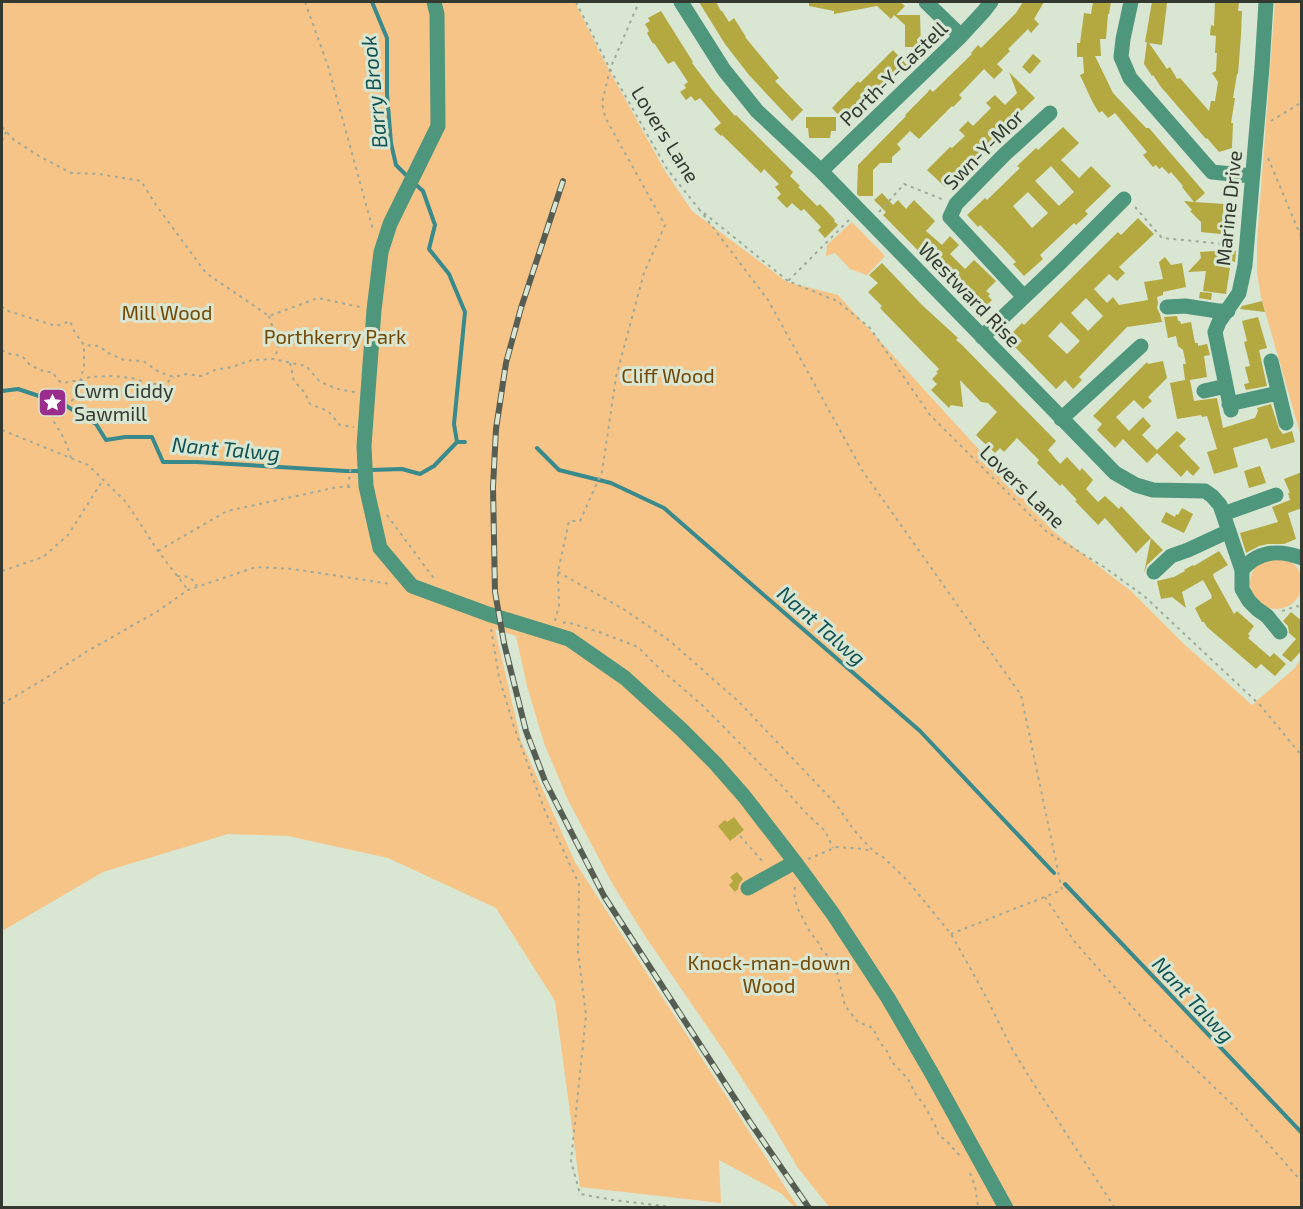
<svg xmlns="http://www.w3.org/2000/svg" width="1303" height="1209" viewBox="0 0 1303 1209" font-family="'Exo 2',sans-serif">
	<style>
		.green { fill: #f7c488 }
		.lines { fill: none; stroke-linecap: round; stroke-linejoin: round }
		.stream { stroke: #398a8c; stroke-width: 4 }
		.building { fill: #b4a840; fill-rule: evenodd }
		.path { stroke: #9faa9a; stroke-width: 2; stroke-dasharray: 3 4.5; stroke-linecap: butt }
		.minor { stroke: #4e967c; stroke-width: 15 }
		.rail-casing { stroke: #565e53; stroke-width: 6 }
		.rail { stroke: #d8e6d2; stroke-width: 4; stroke-dasharray: 11; stroke-linecap: butt }
		.labels { text-anchor: middle; dominant-baseline: central; stroke-width: 6; stroke-linejoin: round; paint-order: stroke }
		.street-label { font-size: 20px; fill: #333931; stroke: #d8e6d2 }
		.park-label { font-size: 20px; fill: #724804; stroke: #d8e6d2 }
		.poi-label { font-size: 20px; fill: #333931; stroke: #d8e6d2; text-anchor: start }
		.water-label { font-size: 21px; font-style: italic; fill: #0f5154; stroke: #d8e6d2 }
	</style>
	<rect width="100%" height="100%" fill="#d8e6d2"/>
	<path class="green" d="M2,2h573l28,57 62,112 27,40 95,71 51,13 215,236 79,61 52,52 68,61 43,-37 6,-10v549h-472l-31,-39 -25,-42 -49,-75 -79,-115 -33,-53 -44,-83 -24,-57 -17,-57 -11,-50 -21,-7 26,112 54,121 223,345h-4l-12,-13 -63,-34 2,43 -141,-16 -25,-186 -59,-93 -108,-50 -100,-22 -60,-2 -125,38 -101,59z
		M1275,2h26v435l-40,-140 -4,-24v-31z
		M852,222l33,34 -19,20 -2,-2 -14,-5 -15,-16 -9,3 1,-11z
		M1250 583a26 26 0 1 1 52 0a26 26 0 1 1-52 0Z"/>
	<g class="lines">
		<path class="stream" d="M372,2l15,36v56l4,49 5,22 13,13
			M414,183l9,8 12,34 -6,24 20,25 16,38 -11,112 3,18
			M2,391l16,-2 45,15 33,20 10,16 19,-3h27l11,25h34l149,9h17
			M537,448l22,22 52,13 53,25 256,223 134,142
			M370,470l32,-1 18,5 14,-8 23,-24h8
			M1065,884l237,249"/>
	</g>
	<path class="building" d="M699,2h17l5,9h1l7,11 5,-4 12,19h-1l34,41 -4,3 28,29 -11,11 -43,-46 -24,-31z
		M809,2h91l5,4 -9,9h24l1,32h-16v-22l-11,-10 -3,4 -14,-13 -43,8v-3l-25,-5z
		M1023,2h21l-10,17 5,5 -8,9 -3,-4 -20,20 2,2 -13,13 6,6 -9,9 -10,-10 -25,26 3,3 -9,9 -1,-1 -33,33 -9,-8 -13,13 4,5 -9,8v6h-12l-7,7v26h-14l-2,-2 1,-29 48,-49 -1,-1 22,-22 3,-4 3,3 39,-38 -1,-1 7,-8 3,3 35,-35z
		M1093,2h18l-2,12h-1l-2,25h-6l1,17h-6l18,37 33,35h3l56,65 -10,9 29,2 -1,10h1l-3,20 -20,-2v-10l-11,-11 2,-1 -8,-9 10,1 -12,-15 1,-1 -12,-14 -2,2 -7,-7 -3,2 -3,-4 -3,2 -10,-12 4,-3 -32,-39 -7,5 -6,-7 -3,2 -7,-12 -12,-26 4,-2 -1,-16h-6v-14h3l4,-30 7,1z
		M1152,2l15,1 -5,42 -13,-2 18,26 3,-2 7,12 3,-1 29,33 2,-10h4l3,-19 -6,-9 4,-2 1,-18h-2l1,-17 -6,-1 1,-10 3,1 1,-24h24l-1,9h4l-1,24 -3,39h-1l-4,24h2l-4,25h2l-1,25 -13,4 -12,-14 -1,1 -45,-52 -8,-12 -1,1 -8,-12 3,-22h-2z
		M661,11l32,51 -1,1 22,29 21,24 1,-1 57,57 -3,4 10,10 -2,1 19,19 3,-2 15,16 -1,1 4,4 -13,13 -7,-8 3,-3 -17,-18 -3,2 -9,-8 -5,5 -10,-10 4,-4 -6,-7 4,-3 -15,-15 -3,4 -39,-38 -1,1 -7,-7 7,-6 -21,-25 -5,3 -4,-5 -5,4 -6,-8 6,-4 -2,-3 4,-3 -14,-21 -6,3 -14,-21 -1,1 -6,-11 2,-2 -4,-7 5,-3 -2,-3z
		M893,50l14,15 -26,27 -2,-2 -33,33 -14,-15 26,-27 2,2z
		M1033,54l8,7 -11,13 -8,-7z
		M1009,72l26,26 -28,27 2,2 -39,39 -2,-2 -23,23 -18,-17 23,-23 2,1 13,-12 -6,-6 9,-9 5,5 18,-18 -5,-5 9,-8 10,10 12,-12z
		M806,117h30v14h-5l-1,7h-21l-1,-10h-2z
		M1063,127l16,16 -18,17 18,18 12,-12 20,20 -26,25 3,3 -12,11 -2,-2 -34,32 3,4 -19,17 -11,-12 3,-2 -14,-15 -22,-22 -2,2 -11,-12 18,-17 2,2 33,-32 -3,-2 19,-18 2,2zM1051,166l23,26 -15,14 -24,-25zM1028,192l20,21 -16,15 -19,-22z
		M882,193l11,12 5,-5 8,9 8,-9 21,21 -9,10 16,14 8,-9 9,9 -9,9 15,15 9,-9 22,21 -10,10 4,3 -2,2 4,4 -12,13 -97,-98 3,-3 -12,-12z
		M1138,218l16,16 -35,33 6,6 -8,8 -8,-7 -15,15 13,14 6,-6 6,8 29,-5 -4,-18 19,-3 -4,-17 6,-5 6,8 11,-2 4,24 -23,5v3l-6,2 1,6 -1,5 3,6 2,8 -35,5 -48,50 3,3 -9,9 -8,-9 -9,9 -41,-42 7,-6 -9,-9 9,-9 2,2 94,-93 3,3zM1086,298l17,18 -15,15 -17,-18zM1061,322l19,19 -13,13 -19,-18z
		M1229,250l7,1 -1,11 -4,-1 -5,33 -23,-3 3,-20 -18,1 13,-14 -1,-6z
		M882,263l40,42 36,33 -2,2 6,5 94,96 -8,9 12,14 7,-7 13,14 2,-3 11,12 -7,9 12,13 7,-6 14,13 2,-3 30,32 -15,15 -31,-35 -7,7 -23,-24 2,-1 -15,-16 -2,2 -23,-23 2,-3 -22,-22 -13,14 -4,-4 -5,5 -14,-13 -5,-5 21,-23 -9,-9 -7,-1 -21,-22 3,27 -12,-2 -2,3 -18,-18 6,-6 -5,-5 6,-6 -2,-1 3,-3 -59,-61 2,-2 -14,-14 10,-9 -9,-8z
		M1200,292l12,1 -1,7 -12,-2z
		M1262,301l3,11 -25,-3 2,-3z
		M1177,316l1,5h2l1,3 10,-2 4,21h3v3l9,-2 3,11 -6,1 3,21 -17,3 4,21 23,-3 6,30 32,-10 3,-7 -1,-3 14,-4 8,25 4,5 9,-3 3,11 -24,7 -4,-11 -34,10 5,19 -24,7 -7,-22 10,-3 -10,-33 -5,1 -1,-2 -24,4 -7,-36 15,-3 -2,-16h3l-3,-14 -5,-4 -2,-10 -8,2 -4,-21z
		M1258,317l9,31 -8,2 8,36 -21,4 -2,-6 5,-1 -4,-16 5,-1 -6,-24 3,-1 -5,-20z
		M1163,361l4,17 -19,19 4,4 -9,8 -9,-9 -18,17 13,14 14,-14 8,9 -9,9 15,15 20,-19 9,8 -7,7 21,22 -7,8 -6,-6 -6,7 -24,-24 -10,10 -24,-24 -8,9 -18,-18 5,-6 -9,-8 54,-54 1,2z
		M1260,466l6,17 -17,5 -5,-17z
		M1302,472v36l-14,5 8,26 -12,5h-16l-9,2 -13,7 -6,-20 38,-11 -6,-15 18,-7 -2,-7h2l-6,-14z
		M1182,508l11,6 -9,19 -23,-11 5,-10 9,5 1,-3 2,1z
		M1151,538l12,12 -16,15 -3,8z
		M1219,551l9,14 -15,9 1,4 20,36 3,-3 17,15 -6,8 2,2 -2,2 22,19 4,-4 12,11 -11,12 -14,-12 -5,5 -49,-42 -3,-5h-2l-7,-14 17,-10 -1,-2h1l-9,-16 -21,12 4,16 -14,-11 -11,2 -4,-18 17,-4 11,-6 -1,-1 9,-5 1,1z
		M1291,612l11,9v29l-11,12 -9,-7 14,-16 -7,-6 -1,-7 -5,-5z
		M734,817l10,13 -14,11 -12,-15 7,-6 2,2z
		M737,872l6,7 -4,5 -1,5 -3,3 -6,-7 4,-4 -3,-4z"/>
	<g class="lines">
		<path class="path" d="M305,2l23,64 45,164
			M576,2l34,67 57,100 32,40
			M1271,121l31,-19
			M2,127l12,13 25,16 32,17 28,1 42,7 15,24 50,68 63,43 49,-18 42,9
			M2,141l4,-9
			M1268,158l34,81
			M1135,207l27,31 73,7
			M699,209l69,91 94,170 159,225 41,195 -111,44
			M879,212l25,-28 40,16
			M704,213l84,68
			M849,220l-61,61 49,20 33,27 60,87 117,117 57,35 40,29 116,109 42,51
			M2,306l3,4 51,16 14,-5 4,10 10,14 15,1 9,7 16,7 19,1 16,11 15,5 12,-3 16,2 13,-6 17,-3 20,-7 21,-1 33,7 14,16 18,7 17,3
			M269,316l10,32 -6,11
			M2,350l4,3 16,3 8,9 15,7h7l7,9 6,2 6,-2h8l11,-4 21,-1 21,2 18,6h15l9,-7
			M290,363l4,18 11,12 5,11 18,7 12,14 14,2
			M2,430l86,35 38,37 32,49 30,39
			M71,458c-2,-6 -4,-13 -7,-19 -9,-18 -16,-18 -9,-41l14,5 7,-6 8,-31v-21
			M348,487l3,-21
			M387,515l48,65
			M158,551l69,-40 111,-24h14
			M2,571l41,-14 25,-22 35,-55
			M558,572l67,38 45,31 69,61 97,102 17,25 21,23 9,5 24,23 44,54 33,59 27,54 22,36 82,125
			M177,576l13,1 7,9
			M1282,611l15,-5 5,2
			M555,621l4,-16 -1,-33 11,-51h11l22,-49 14,-95 28,-104 21,-48 -60,-108 -3,-14 8,-34 29,-67
			M563,623l4,-1 32,10 39,15 21,21 42,36 82,83 21,24 21,20 8,17
			M491,629l8,48 15,50 31,84 34,73 -1,68 8,63 -15,146 9,33 33,6 67,8
			M2,704l44,-26 40,-26 72,-41 30,-21 68,-23 37,2 98,15
			M740,836l24,27
			M808,859l29,-12 27,2 7,2
			M795,887l-1,6 3,14 13,25 8,10 4,8 11,11 3,7 9,38 13,16 15,6 6,13 10,13 2,7 17,18 7,14 9,12 11,20 4,11c12,6 14,15 23,21
			M1045,897l29,44 67,76 99,95 62,70
			M970,1173l5,13 3,20 2,2"/>
		<path class="minor" d="M434,2l3,12 1,112 -48,98 -9,28 -7,58 -10,136 2,40 14,62 32,38 76,28 81,25 56,39 56,51 34,34 29,33 51,66 38,52 55,84 43,74 75,136
			M681,2l43,68 33,41 64,60 294,302 21,12 17,5 52,1 7,5 8,9 22,65
			M926,2l35,34
			M1131,2l-8,37 -2,18 9,21 82,94 40,4
			M821,171l140,-135 23,-25 7,-9
			M1024,297l-74,-80 6,-13 48,-49 46,-42
			M1167,307l18,-1 33,5h10
			M982,337l79,-75 63,-63
			M1271,361l15,62
			M1204,391l22,-5
			M1229,404l49,-11
			M1231,410l-16,-78 4,-10 20,-29 6,-28 17,-198 4,-65
			M1061,419l80,-73
			M1223,514l53,-19
			M1154,572l17,-16 17,-6 41,-19
			M1280,632l-13,-16 -10,-7 -8,-8 -7,-12v-19c16,-19 36,-21 60,-12
			M748,888l47,-26"/>
		<defs>
			<path id="rail" d="M563,181l-42,127 -15,55 -10,66 -3,58 2,105 9,51 22,88 19,50 59,115 146,226 59,86"/>
		</defs>
		<use href="#rail" class="rail-casing"/>
		<use href="#rail" class="rail"/>
	</g>
	<defs>
		<symbol id="sight-square" viewBox="-11 -11 22 22"><rect x="-9" y="-9" width="18" height="18" rx="4" fill="#992c8c" stroke="#d8e6d2"/><path d="M0-6L1.8-2.2L6-1.7L2.9 1.2L3.7 5.4L0 3.3L-3.7 5.4L-2.9 1.2L-6-1.7L-1.8-2.2Z" fill="#fff"/></symbol>
	</defs>
	<g fill-rule="evenodd">
		<use href="#sight-square" x="36" y="386" width="33" height="33"/>
	</g>
	<g class="labels">
		<g class="street-label">
			<text transform="translate(893 73) rotate(-44)">Porth-Y-Castell</text>
			<text transform="translate(666 134) rotate(58)">Lovers Lane</text>
			<text transform="translate(983 149) rotate(-45)">Swn-Y-Mor</text>
			<text transform="translate(1228 208) rotate(-84)">Marine Drive</text>
			<text transform="translate(970 294) rotate(46)">Westward Rise</text>
			<text transform="translate(1023 486) rotate(44)">Lovers Lane</text>
		</g>
		<g class="park-label">
			<text x="167" y="312">Mill Wood</text>
			<text x="335" y="336">Porthkerry Park</text>
			<text x="668" y="375">Cliff Wood</text>
			<text x="769" y="962">Knock-man-down<tspan x="769" dy="23">Wood</tspan></text>
		</g>
		<g class="poi-label">
			<text x="74" y="390">Cwm Ciddy<tspan x="74" dy="23">Sawmill</tspan></text>
		</g>
		<g class="water-label">
			<text transform="translate(373 92) rotate(-96)">Barry Brook</text>
			<text transform="translate(226 448) rotate(5)">Nant Talwg</text>
			<text transform="translate(822 625) rotate(41)">Nant Talwg</text>
			<text transform="translate(1194 999) rotate(47)">Nant Talwg</text>
		</g>
	</g>
	<rect width="1303" height="1209" fill="none" stroke="#333931" stroke-width="6"/>
</svg>
